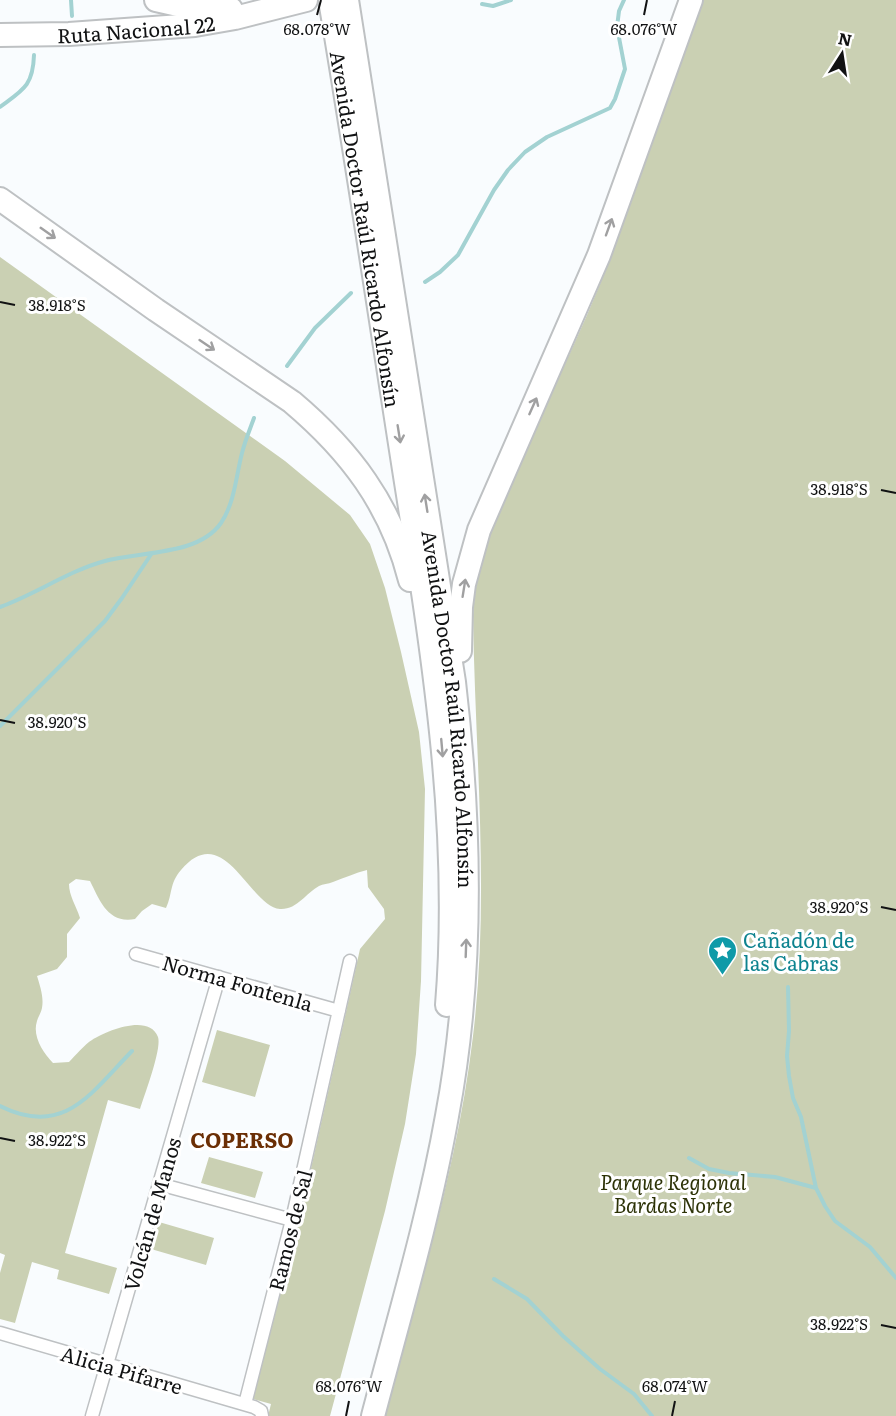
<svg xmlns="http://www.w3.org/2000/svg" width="896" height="1416" viewBox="0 0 896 1416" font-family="Literata,serif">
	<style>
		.green { fill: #cad0b3 }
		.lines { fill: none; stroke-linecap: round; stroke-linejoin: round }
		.stream { stroke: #a3d2d2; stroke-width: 4 }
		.street-casing { stroke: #bec1c3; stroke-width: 15 }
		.highway-casing { stroke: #bec1c3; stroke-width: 26 }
		.street { stroke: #fff; stroke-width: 12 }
		.highway { stroke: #fff; stroke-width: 22 }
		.oneway { stroke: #a0a0a1 }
		.ticks { fill: none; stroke: #111213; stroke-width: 2 }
		.labels { text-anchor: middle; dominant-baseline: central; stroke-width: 6; stroke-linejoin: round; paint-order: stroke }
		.street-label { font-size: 20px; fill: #111213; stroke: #fff }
		.culture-label { font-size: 20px; fill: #0d838f; stroke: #fff; text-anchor: start }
		.park-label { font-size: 20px; font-style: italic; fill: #2c3206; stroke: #fff }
		.neighbourhood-label { font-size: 21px; font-weight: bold; fill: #6c2f05; stroke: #fff }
		.ticks-label { font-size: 15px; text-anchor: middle; fill: #111213; stroke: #fff; stroke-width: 6; stroke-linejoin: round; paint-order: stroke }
	</style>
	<rect width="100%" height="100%" fill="#f9fcfe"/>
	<path class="green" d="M702,0h194v1416h-511c33,-125 73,-251 88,-380 17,-140 2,-281 0,-421 4,-62 26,-108 51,-163 21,-46 43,-91 63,-137 44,-102 77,-210 115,-315z
		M0,257l285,204 65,54 20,29 15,44 16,64 18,80 6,57 -4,192 -5,73 -11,70 -20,87 -55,205h-62l3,-12 -18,-5 46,-177 61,-273 25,-30 -1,-10 -16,-22 -1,-17c-12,3 -23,8 -34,12 -5,2 -10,2 -14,4 -13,7 -22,24 -39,23 -31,-3 -56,-90 -99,-39 -12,14 -8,23 -15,38l-14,-4 -10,7 -7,8c-27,5 -35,-18 -45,-38l-14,-2 -7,5c0,12 7,21 11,34l-13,16v23l-10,12 -20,7c3,10 7,21 5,32 -1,5 -4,9 -5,13 -5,15 6,32 16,42l16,-1c6,-6 16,-18 23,-22 14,-9 57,-27 66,-3 4,12 -14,59 -18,72l-32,-9 -43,153 52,15 -8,26 -52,-15 2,-9 -27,-8 -17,61 -15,-4v-46l5,-18 -5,-2z
		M217,1030l53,15 -15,52 -53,-15z
		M209,1157l54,15 -8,26 -54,-15z
		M159,1222l55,16 -8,27 -55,-16z"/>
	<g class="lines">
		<path class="stream" d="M71,0l1,16
			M482,4l11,2 18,-6
			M0,107c23,-17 33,-21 34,-52
			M425,282l15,-10 18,-17 36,-65 14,-20 17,-18 22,-15 63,-29 5,-9 10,-30 -8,-42 2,-16 5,-11
			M287,366l28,-38 36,-35
			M0,607c36,-13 68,-36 105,-46 35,-10 93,-5 116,-38 14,-21 15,-47 21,-70 3,-12 8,-24 12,-35
			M0,726l105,-105 17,-23 30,-45
			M788,987l1,44 -2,25 2,20 4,22 8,19 15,71 9,18 10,15 35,26 26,31
			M0,1106c64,32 91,-13 132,-55
			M689,1158l20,11 20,4 46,4 41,11
			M494,1279l33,20 36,37 37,33 34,25 18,22"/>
		<defs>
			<path id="street" d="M136,954l203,57
				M159,1184l133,36
				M0,1333l254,74 7,4 1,5
				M245,1404l47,-184 58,-259
				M92,1416l127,-439"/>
			<g id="highway">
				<path d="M156,0l31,7 44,2"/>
				<path id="s1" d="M330,0c26,154 49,309 73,463 28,179 59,360 44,542"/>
				<path id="s2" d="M347,0l107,682c17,144 20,291 -7,434 -18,101 -48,201 -74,300"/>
				<path id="s3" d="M0,35l69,-1 126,-9 40,-7 71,-18"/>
				<path d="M0,199l156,111 136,92c58,49 99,103 118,178"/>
				<path d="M460,651l1,-44 3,-23 15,-54 120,-275 92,-255"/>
			</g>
		</defs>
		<use href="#street" class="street-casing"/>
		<use href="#highway" class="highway-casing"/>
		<use href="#street" class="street"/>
		<use href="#highway" class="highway"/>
	</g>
	<defs><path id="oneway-shaft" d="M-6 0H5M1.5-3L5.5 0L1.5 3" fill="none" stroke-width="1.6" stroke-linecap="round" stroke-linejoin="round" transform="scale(1.5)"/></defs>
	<g class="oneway">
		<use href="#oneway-shaft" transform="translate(609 227) rotate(-70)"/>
		<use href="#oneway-shaft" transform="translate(48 233) rotate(35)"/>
		<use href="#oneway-shaft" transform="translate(207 345) rotate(34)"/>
		<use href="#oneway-shaft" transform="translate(533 406) rotate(-66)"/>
		<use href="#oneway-shaft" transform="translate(399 434) rotate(81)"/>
		<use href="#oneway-shaft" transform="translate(426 503) rotate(-99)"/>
		<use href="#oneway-shaft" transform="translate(464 588) rotate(-81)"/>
		<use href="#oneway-shaft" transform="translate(442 748) rotate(85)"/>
		<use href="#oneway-shaft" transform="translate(466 948) rotate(-88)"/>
	</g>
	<path class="ticks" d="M317,15l4,-15M644,15l3,-15M0,302l15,3M881,490l15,3M0,720l15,3M881,907l15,3M0,1138l15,3M881,1325l15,3M346,1416l3,-15M672,1416l3,-15"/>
	<defs>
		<symbol id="sight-pin" viewBox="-11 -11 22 30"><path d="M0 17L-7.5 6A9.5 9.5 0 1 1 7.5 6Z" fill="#0f9aa8" stroke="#fff"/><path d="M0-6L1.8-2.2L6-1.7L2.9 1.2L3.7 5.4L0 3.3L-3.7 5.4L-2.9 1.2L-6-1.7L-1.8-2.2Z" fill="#fff"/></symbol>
	</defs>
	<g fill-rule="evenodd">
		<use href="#sight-pin" x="706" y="934" width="33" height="45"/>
	</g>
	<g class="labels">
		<g class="street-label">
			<text stroke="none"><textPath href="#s3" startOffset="136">Ruta Nacional 22</textPath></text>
			<text stroke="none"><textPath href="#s1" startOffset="232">Avenida Doctor Raúl Ricardo Alfonsín</textPath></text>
			<text stroke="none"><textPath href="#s2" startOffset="717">Avenida Doctor Raúl Ricardo Alfonsín</textPath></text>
			<text transform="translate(238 982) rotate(16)">Norma Fontenla</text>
			<text transform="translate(151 1214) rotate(-74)">Volcán de Manos</text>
			<text transform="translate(289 1230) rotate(-76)">Ramos de Sal</text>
			<text transform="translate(122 1369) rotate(16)">Alicia Pifarre</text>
		</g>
		<g class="culture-label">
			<text x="743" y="939">Cañadón de<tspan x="743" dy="23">las Cabras</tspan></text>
		</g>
		<g class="park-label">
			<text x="673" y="1181">Parque Regional<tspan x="673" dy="23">Bardas Norte</tspan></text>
		</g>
		<g class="neighbourhood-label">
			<text x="242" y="1138">COPERSO</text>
		</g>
	</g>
	<g class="ticks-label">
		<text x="317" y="35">68.078°W</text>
		<text x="644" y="35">68.076°W</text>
		<text x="57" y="311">38.918°S</text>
		<text x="839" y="495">38.918°S</text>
		<text x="57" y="728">38.920°S</text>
		<text x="839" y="913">38.920°S</text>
		<text x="57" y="1146">38.922°S</text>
		<text x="839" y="1330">38.922°S</text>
		<text x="349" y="1392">68.076°W</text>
		<text x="675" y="1392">68.074°W</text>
	</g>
	<g transform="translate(842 54) rotate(12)" stroke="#ffffff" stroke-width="4.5" paint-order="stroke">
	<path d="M0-4.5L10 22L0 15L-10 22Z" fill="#111213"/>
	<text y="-9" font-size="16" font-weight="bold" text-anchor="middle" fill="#111213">N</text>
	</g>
</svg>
